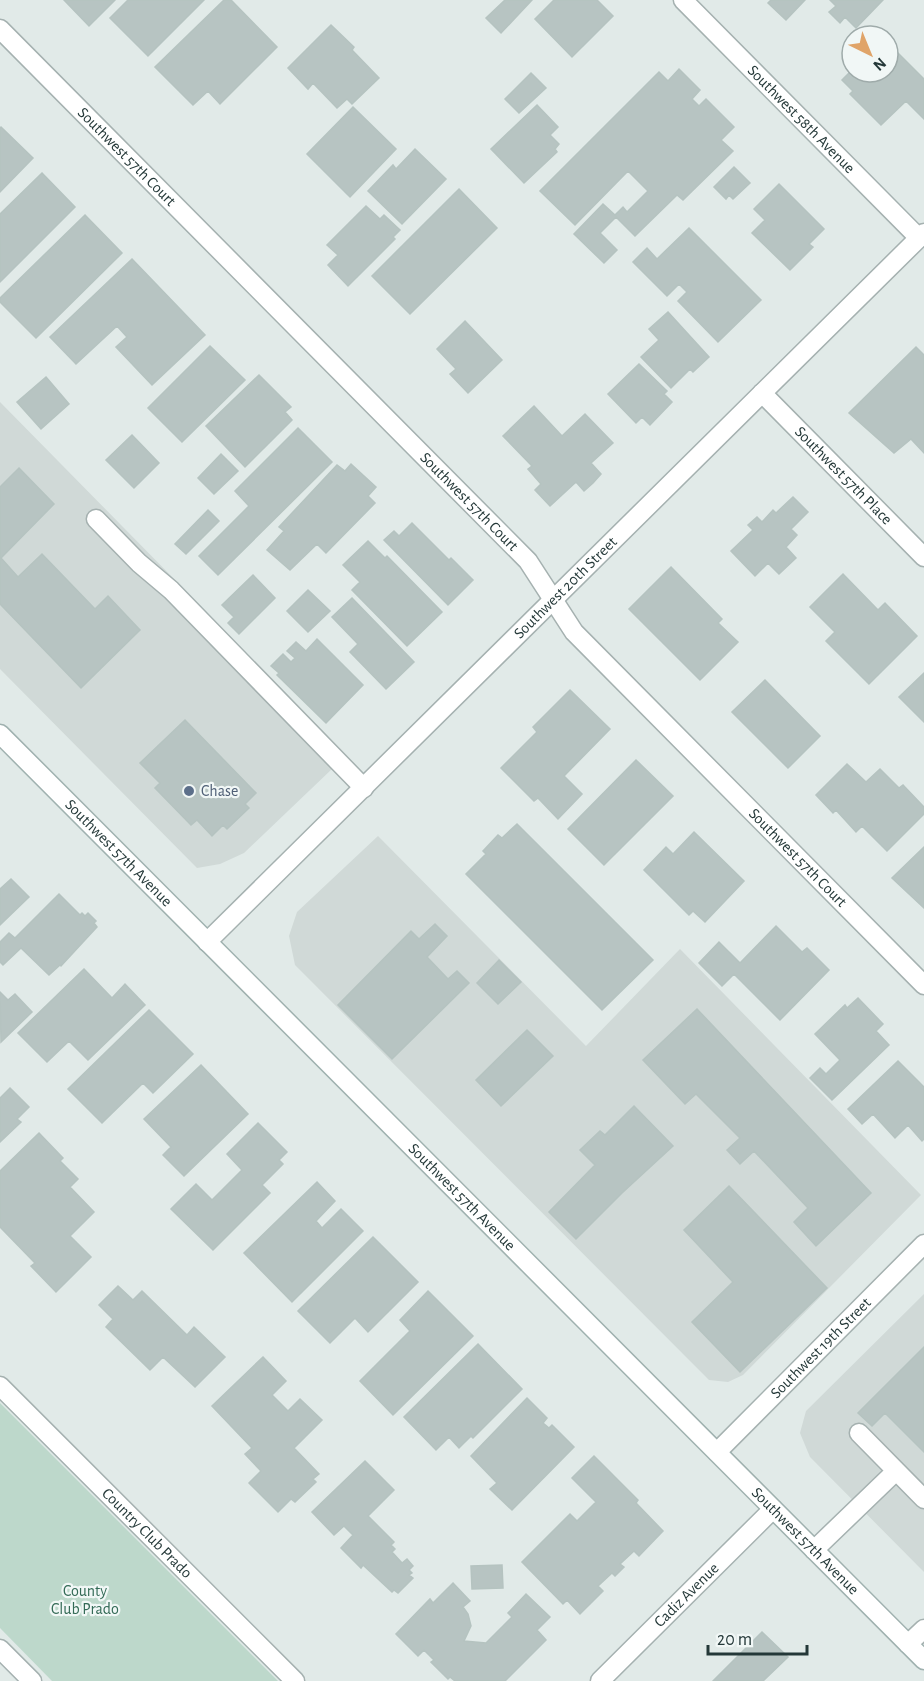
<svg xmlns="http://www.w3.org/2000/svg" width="924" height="1681" viewBox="0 0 924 1681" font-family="'Alegreya Sans',sans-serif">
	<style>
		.built { fill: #d0d9d7 }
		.green { fill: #bdd8cb }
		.building { fill: #b7c4c2; stroke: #b5c3c0; stroke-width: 1.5 }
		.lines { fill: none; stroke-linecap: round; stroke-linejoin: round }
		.service-casing { stroke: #a5b1b0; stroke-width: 21 }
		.minor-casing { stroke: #a5b1b0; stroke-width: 21 }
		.secondary-casing { stroke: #9fb1af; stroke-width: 21 }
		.service { stroke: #fff; stroke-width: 18 }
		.minor { stroke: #fff; stroke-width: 18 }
		.secondary { stroke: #fff; stroke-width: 18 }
		.service-dot { fill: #5c6f8a; stroke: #f1f7f6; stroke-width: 2 }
		.labels { text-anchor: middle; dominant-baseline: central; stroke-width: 4.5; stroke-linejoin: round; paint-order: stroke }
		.street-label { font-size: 16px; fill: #243838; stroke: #f1f7f6 }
		.service-label { font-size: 16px; fill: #4e5e75; stroke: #f1f7f6; text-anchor: start }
		.park-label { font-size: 16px; fill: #336a56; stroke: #f1f7f6 }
	</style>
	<rect width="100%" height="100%" fill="#e1eae8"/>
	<path class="built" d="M0,402l183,186 -14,14 163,167 -88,84 -24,11 -23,4 -197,-199z
		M378,836l208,210 94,-97 241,246 -178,180 -15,7 -19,-2 -414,-415 -6,-29 8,-24z
		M924,1294v278l-114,-115 -10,-24 6,-22z"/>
	<path class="green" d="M0,1403l278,278h-226l-52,-53z"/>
	<path class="building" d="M64,0h51l-26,26z
		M128,0h76l-56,56 -38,-38z
		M224,0h7l46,47 -57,57 -12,-13 -15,14 -38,-38z
		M505,0h27l-31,33 -15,-15z
		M554,0h43l16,16 -41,41 -37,-38z
		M771,0h34l-19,20 -18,-17z
		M830,0h53l-27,28 -11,-11 -5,6 -11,-11 7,-6z
		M331,25l23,22 -2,3 27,28 -27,26 -5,-5 -10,9 -24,-25 -5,6 -20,-21z
		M888,47l5,5 2,-2 29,29v40l-18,-18 -25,24 -31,-31 3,-3 -11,-11 10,-10v2h36z
		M679,69l21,21 -8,9 7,7 7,-7 28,28 -13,13 12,11 -50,49 -6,-5 -42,41 -19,-19 -16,16 17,17 -13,13 -30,-29 29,-30 12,11 8,-8 4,5 21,-21 -20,-20 -53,54 -35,-34 119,-119 9,9z
		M531,73l15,15 -27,25 -14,-14z
		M537,105l21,22 -8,8 9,9 -4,5 2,3 -33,31 -33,-34z
		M353,107l43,42 -46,48 -43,-43z
		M1,127l32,31 -33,34v-64z
		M415,149l31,30 -44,45 -34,-33 25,-26 3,4z
		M734,167l16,16 -17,16 -4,-4 -3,4 -12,-12z
		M42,173l33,34 -75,75v-68z
		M779,184l45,45 -15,15 4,3 -23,23 -38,-37 13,-13 -11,-11z
		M459,189l38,39 -87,86 -38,-38z
		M366,206l14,13 4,-4 16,15 -7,7 2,2 -47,47 -20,-21 10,-10 -11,-10z
		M85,215l37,38 -86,85 -36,-36v-4z
		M689,228l72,72 -43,42 -40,-41 9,-9 -8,-8 -12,12 -34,-34 14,-14 10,11z
		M132,259l73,76 -53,50 -36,-38 11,-10 -10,-11 -41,38 -26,-27z
		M668,312l41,45 -16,15 -3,-3 -19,19 -30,-31 18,-17 -10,-11z
		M465,321l37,39 -34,33 -18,-19 6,-5 -19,-20z
		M210,346l35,34 -63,62 -34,-34z
		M916,347l8,8v98l-13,-14 -17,14 -45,-40z
		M639,364l28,27 -3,3 8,8 -22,23 -8,-8 -6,6 -28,-29z
		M259,375l32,32 -6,5 7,8 -47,47 -39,-41z
		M46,377l23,27 -28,25 -24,-27z
		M534,406l28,30 23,-22 28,29 -22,20 10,11 -8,9 -9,8 -8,-9 -26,24 -15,-16 6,-6 -13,-15 4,-3 -29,-30z
		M298,428l34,34 -114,113 -19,-19 50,-50 -14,-15z
		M132,435l27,28 -25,25 -28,-28z
		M221,454l17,17 -24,23 -16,-16z
		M351,464l25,23 -8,9 7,7 -49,50 -9,-9 -27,26 -23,-20 17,-19 -5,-4 58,-62 8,6z
		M19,468l35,36 -53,54 17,19 24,-23 53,55 13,-13 32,34 -59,58 -81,-84v-117z
		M793,497l15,15 -17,17 6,6 -11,12 10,11 -17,16 -11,-11 -13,13 -24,-25 22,-21 -5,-5 9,-8 5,5 11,-12 3,3z
		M208,510l11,11 -33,33 -11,-10z
		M412,523l37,37 2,-2 22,22 -25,25 -64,-65 10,-9 5,5z
		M368,541l17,17 2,-2 55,56 -35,34 -55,-56 8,-8 -17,-17z
		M671,567l51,52 -4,4 20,19 -38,38 -71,-71z
		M843,574l35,36 7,-7 32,33 -48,48 -43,-43 9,-9 -25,-25z
		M253,575l22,23 -36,36 -11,-11 6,-6 -12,-12z
		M308,590l22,21 -22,21 -21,-21z
		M352,598l62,64 -28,27 -36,-37 8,-8 -26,-27z
		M317,639l46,46 -37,38 -49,-48 2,-2 -8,-7 12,-12 8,8 4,-4 -8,-7 9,-9 10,9z
		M924,673v49l-25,-25z
		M765,680l55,56 -32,32 -56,-56z
		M570,690l40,39 -46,47 18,18 -24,25 -20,-21 -4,3 -33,-33 36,-36 -4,-5z
		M185,720l71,73 -11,11 4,4 -22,21 -4,-4 -11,11 -15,-16 -6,5 -36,-37 5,-5 -20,-20z
		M636,760l37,36 -69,69 -36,-36z
		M847,764l19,18 14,-13 19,19 4,-3 21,22v7l-37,37 -25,-25 -6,6 -20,-22 -3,3 -17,-18z
		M517,824l136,136 -51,50 -136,-136 20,-20 -3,-3 15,-16 4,3z
		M694,832l50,49 -39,41 -12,-11 -4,4 -45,-45 22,-23 7,7z
		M924,847v61l-32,-30z
		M11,879l18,18 -29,28v-36z
		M59,894l21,21 2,-2 3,3 3,-3 8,8 -2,2 3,4 -36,39 -1,-1 -11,10 -28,-27 -18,17 -3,-3v-20l9,-9 6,5z
		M435,924l12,12 -20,21 21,22 9,-8 12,12 -77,76 -54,-54 73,-74 8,8z
		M776,926l26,26 5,-4 22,22 -49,50 -46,-46 -12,12 -23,-23 20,-21 21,21z
		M499,960l22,22 -23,22 -21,-21z
		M84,969l28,29 13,-14 20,21 -57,55 -19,-19 -22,21 -29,-29z
		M0,992l8,8 7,-6 17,18 -31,30z
		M858,998l25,26 -7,7 13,14 -57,55 -22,-22 10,-10 6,6 14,-14 -25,-26 30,-29 2,3z
		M697,1009l174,184 -55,53 -22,-24 14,-14 -54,-57 -14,13 -13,-14 13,-12 -44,-44 -11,10 -42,-44z
		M149,1010l44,44 -40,39 -10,-10 -41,40 -34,-34z
		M527,1030l26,26 -52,50 -25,-26z
		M898,1061l26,26v52l-2,2 -14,-16 -13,13 -22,-24 -11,10 -14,-15z
		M201,1065l47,49 -64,62 -21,-21 8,-8 -27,-28z
		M10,1088l19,19 -12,12 4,3 -21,20v-44z
		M634,1106l39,40 -51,47 -46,46 -27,-27 46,-47 -15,-15 20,-19 5,4z
		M258,1123l29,29 -8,8 4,4 -21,21 8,8 -57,57 -42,-41 25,-25 16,16 30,-30 -15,-16z
		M39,1133l24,25 -3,3 18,18 -8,8 24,25 -24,24 21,21 -35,35 -25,-26 4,-3 -35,-36v-56z
		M317,1182l18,19 -19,20 6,7 19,-19 22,22 -71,71 -48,-49z
		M729,1186l98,102 -87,84 -48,-50 41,-40 -49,-52z
		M373,1237l45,45 -50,50 -13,-14 -25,25 -32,-32z
		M118,1286l15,14 9,-9 45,44 7,-8 31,30 -30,30 -32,-30 -13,13 -44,-43 7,-8 -14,-14z
		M428,1291l45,45 -80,79 -33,-34 50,-50 -10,-11z
		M478,1344l44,45 -49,49 -2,-2 -12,12 -10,-11 -13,13 -32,-33z
		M924,1347v105l-39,-39 -13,13 -14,-13z
		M263,1357l23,24 -14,14 16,16 12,-12 22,21 -28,28 25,26 -6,5 3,3 -21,20 -4,-3 -13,13 -29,-29 12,-12 -16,-17 7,-6 -40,-42z
		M527,1398l20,20 -4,5 6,5 3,-3 22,22 -62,63 -22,-21 7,-6 -26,-27z
		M594,1456l44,44 -2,3 27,28 -24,25 -5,-5 -14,13 4,3 -9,9 -3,-3 -14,13 5,5 -23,23 -13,-14 -4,4 -41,-42 48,-48 7,7 19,-19 -24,-24z
		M365,1461l29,29 -26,26 26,26 -3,3 4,4 -3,3 10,11 5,-4 6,7 -4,4 3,3 -3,2 4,3 -15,15 -4,-3 -2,2 -29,-27 -2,3 -20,-20 12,-13 -9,-9 -10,9 -22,-23z
		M502,1565l1,23 -31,1 -1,-23z
		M453,1583l17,18 -7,6 5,7 3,12 -7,15 22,2 26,-26 -4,-4 18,-19 24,23 -13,13 9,10 -41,41h-50l-5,-4 -2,2 -17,-17 3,-2 -10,-10 -6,6 -22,-22 34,-35 3,4z
		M762,1632l26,25 -25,24h-50z"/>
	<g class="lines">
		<defs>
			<path id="service" d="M96,519l43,44 32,27 193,198
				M859,1433l65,66
				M814,1550l82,-79
				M908,1644l16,-15"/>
			<g id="minor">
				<path id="s1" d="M683,0l236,238"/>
				<path id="s2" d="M0,29l528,532 46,71 350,353"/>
				<path id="s3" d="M762,393l162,164"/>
				<path id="s4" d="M207,942l717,-709"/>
				<path id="s5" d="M0,1386l295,295"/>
				<path id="s6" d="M717,1452l207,-208"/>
				<path d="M0,1649l32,32"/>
				<path id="s7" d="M600,1681l173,-172"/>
			</g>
			<g id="secondary">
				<path id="s8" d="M0,734l924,926"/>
			</g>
		</defs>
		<use href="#service" class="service-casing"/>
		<use href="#minor" class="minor-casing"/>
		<use href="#secondary" class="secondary-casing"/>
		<use href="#service" class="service"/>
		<use href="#minor" class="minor"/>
		<use href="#secondary" class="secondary"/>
	</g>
	<circle class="service-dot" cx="189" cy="791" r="6"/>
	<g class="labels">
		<g class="street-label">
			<text stroke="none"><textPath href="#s1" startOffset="168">Southwest 58th Avenue</textPath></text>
			<text stroke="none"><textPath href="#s2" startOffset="180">Southwest 57th Court</textPath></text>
			<text stroke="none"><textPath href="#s3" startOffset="116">Southwest 57th Place</textPath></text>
			<text stroke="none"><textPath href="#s2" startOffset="666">Southwest 57th Court</textPath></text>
			<text stroke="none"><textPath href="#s4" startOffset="504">Southwest 20th Street</textPath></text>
			<text stroke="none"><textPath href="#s8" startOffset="168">Southwest 57th Avenue</textPath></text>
			<text stroke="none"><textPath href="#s2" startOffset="1152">Southwest 57th Court</textPath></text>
			<text stroke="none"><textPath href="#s8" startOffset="654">Southwest 57th Avenue</textPath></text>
			<text stroke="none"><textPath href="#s6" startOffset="147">Southwest 19th Street</textPath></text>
			<text stroke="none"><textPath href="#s5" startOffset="208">Country Club Prado</textPath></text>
			<text stroke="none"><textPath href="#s8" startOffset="1140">Southwest 57th Avenue</textPath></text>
			<text stroke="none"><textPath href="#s7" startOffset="122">Cadiz Avenue</textPath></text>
		</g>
		<g class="service-label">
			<text x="201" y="791">Chase</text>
		</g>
		<g class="park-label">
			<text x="85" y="1591">County<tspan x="85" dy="18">Club Prado</tspan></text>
		</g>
	</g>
	<g transform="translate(870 54) rotate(137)"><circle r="28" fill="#f1f7f6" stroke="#9fabaa" stroke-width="1.5"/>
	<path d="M0-4.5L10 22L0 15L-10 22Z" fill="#e0a469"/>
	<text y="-9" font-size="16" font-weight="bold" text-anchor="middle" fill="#243838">N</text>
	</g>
	<path d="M708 1645v9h99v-9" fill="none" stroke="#243838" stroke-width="3"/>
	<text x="717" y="1645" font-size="18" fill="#243838" stroke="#f1f7f6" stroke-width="4.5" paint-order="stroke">20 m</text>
</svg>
